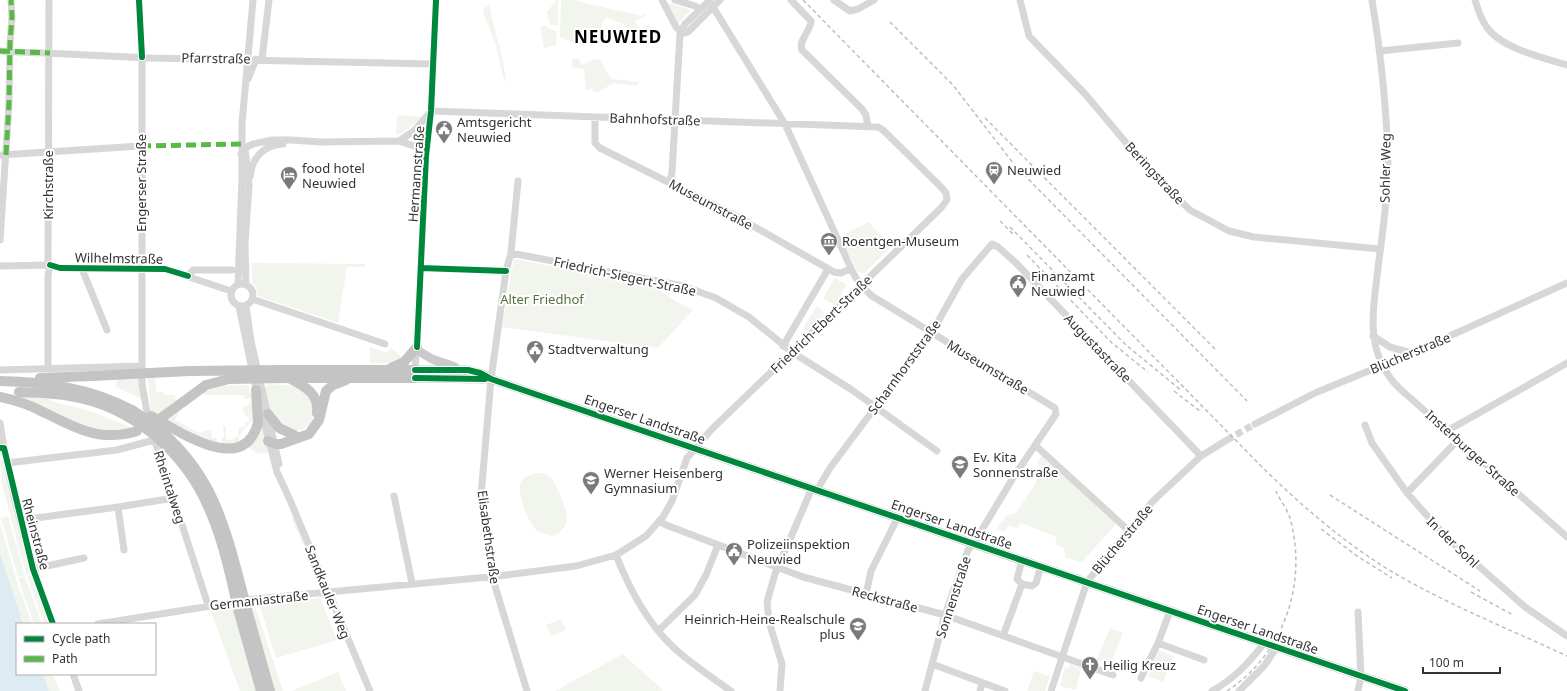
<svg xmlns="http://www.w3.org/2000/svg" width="1567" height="691" viewBox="0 0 1567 691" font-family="'Noto Sans',sans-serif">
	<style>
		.green { fill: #f1f5ed }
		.water { fill: #ddebf3 }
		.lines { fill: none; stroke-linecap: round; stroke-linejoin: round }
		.minor-tunnel { stroke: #d6d6d6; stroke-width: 7; stroke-dasharray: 7 3.5; stroke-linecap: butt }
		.minor { stroke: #d7d7d7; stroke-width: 7 }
		.major { stroke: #cacaca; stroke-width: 9 }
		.highway { stroke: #c4c4c4; stroke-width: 10 }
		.rail { stroke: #bebebe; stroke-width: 1.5; stroke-dasharray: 4 3; stroke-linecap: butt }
		.highway-bridge { stroke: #c4c4c4; stroke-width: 10 }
		.quiet { stroke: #58b947; stroke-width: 5; stroke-dasharray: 10 5; stroke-linecap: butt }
		.cycleway-casing { stroke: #fff; stroke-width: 8 }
		.cycleway { stroke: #00873e; stroke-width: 6 }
		.labels { text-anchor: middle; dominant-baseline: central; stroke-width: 4; stroke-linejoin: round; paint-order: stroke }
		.street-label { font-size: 13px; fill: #333; stroke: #fff }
		.poi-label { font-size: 13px; fill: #333; stroke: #fff; text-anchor: start }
		.park-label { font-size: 13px; fill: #56703f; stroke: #fff }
		.district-label { font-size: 17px; font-weight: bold; letter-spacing: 1px; fill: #000; stroke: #fff }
	</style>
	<rect width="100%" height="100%" fill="#fff"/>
	<path class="green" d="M556,0h2v25h-8l-3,-13z
		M561,0h11l70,16 1,-2 3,1 -11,6 5,8 9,-5 5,8 -18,10 -11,-17 -19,-8 -5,10 6,11 -15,8 -6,-2 -2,3 -24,-10z
		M670,3l19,6 2,3 -4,2 -9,10 -10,-20z
		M489,5l9,38h1l8,40 -4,-6 -7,-32 -13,-33v-3z
		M546,26l2,2 9,4 -1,13 -12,3 -4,-21z
		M572,59h7l3,6 13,-6 5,1 12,20 2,-1 26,3 -3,4 -24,-3 -14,9h-5l-2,-3 -6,1 -2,-21 -12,-2z
		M397,115l25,2 -19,16 -7,2z
		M868,222l24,24 -28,27 -6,-1 -18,-35z
		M514,259l139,27 27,18 13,6 -35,38 -156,-21z
		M252,263l113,1v3h-18l-9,56 -80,-27 -2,-9 -4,-5z
		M835,278l12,7 -12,20 -12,-7z
		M817,306l8,7 -18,18 -4,-3z
		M370,347l17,6 5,-5 12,12 -13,3h-21z
		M155,376l1,16h7l1,3h11l1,7 -17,14 -8,-4 -3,-35z
		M139,378l3,21 -26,-12 1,-8z
		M269,384l25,2 18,12c3,18 5,25 -14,33l-13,-1 -13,-17 -8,-24z
		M248,385l4,14h-8l-1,-4h-39v-4l14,-5z
		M14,396l37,2v3l42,11 40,16c-41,13 -84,-16 -119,-32z
		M250,402h2l1,17 -14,17v6l-17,4 -1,-8 3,-1 -1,-11h3v13l6,1 6,-4 1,-9h6v-4l4,-1v-5l-4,-1v-4h-2v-5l5,-2z
		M182,407l-7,13 26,14 2,-3 8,-1 1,8h5v8l-51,-26z
		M261,419l8,31 -3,4 -11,-2 -9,-6z
		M1043,455l74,68 -35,39 -16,-4 -2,-10 -9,-4 2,-7 -36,-14 -3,5 -10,-2 -3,6 -9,-4 12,-13 8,-2 18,-27 9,-19 -6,-3 2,-5z
		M0,457l3,4 13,52 -6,1 -9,-33z
		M534,473c5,-1 10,0 15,3 7,5 20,37 18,45 -2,7 -8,13 -15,15l-14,-4c-9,-8 -22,-39 -17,-50 3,-4 8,-7 13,-9z
		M16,514l16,59 -6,1 -16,-59z
		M8,516l17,59 -7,2 -17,-59z
		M295,517l27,65 -1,4 -29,-67z
		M0,523l16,56 16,45h-9l-23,-71z
		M33,574l18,50h-7l-17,-48z
		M25,576l17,48h-8l-16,-46z
		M320,598l17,42 -61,18 -16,-52z
		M235,605l24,86h-19l-30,-82z
		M255,606l28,85h-9l-23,-82z
		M561,619l5,11 -15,6 -5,-11z
		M1110,628l13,5 -13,32 -13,-5z
		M1158,650l15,6 -10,26 -15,-6z
		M623,654l41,37h-109z
		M1070,664l11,4 -5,22 -16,-4 5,-19 4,1z
		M1034,671l16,5 -5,15h-18z
		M338,672l8,19h-54z
		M43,674h10l7,17h-11z"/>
	<path class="water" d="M0,553l23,71h-6v50h26l6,17h-49z"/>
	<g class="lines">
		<path class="minor-tunnel" d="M1227,440l28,-16"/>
		<path class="minor" d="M139,0l3,57v327l7,39
			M662,0l14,27 5,5
			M675,0l20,6 5,3
			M791,0l20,21c0,10 -13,19 -9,29l60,59 4,6 2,12
			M834,0l16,11 8,-2 16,-9
			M1020,0l9,36 57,59 68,81 36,34 39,21 25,6 126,12
			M1372,0c9,55 15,110 16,166 0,32 -6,70 -10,102 -5,44 -14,85 21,120l168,149
			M1475,0c3,9 5,18 11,26 14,22 57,32 81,39
			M713,7l72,117 60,131c8,19 12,28 27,41l183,112 1,6 -43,64 -39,65 -6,7 -23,65 -20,76
			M681,32l4,1 3,-1 32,-32
			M0,51l151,7 282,6
			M1380,51l78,-8
			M262,59l7,-59
			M248,79l8,-20
			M595,117v26l5,5 132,66 102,58 7,1 9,-4
			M399,141l15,-10 17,-20
			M245,149l4,36 -4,59 1,41
			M241,154l6,-7 6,-3 19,-4h19l30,2 78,-1 18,6 9,9
			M0,155l141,-9
			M250,177c2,-20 14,-32 33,-33
			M518,181l-7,72 -5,18 -15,108 -10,117 11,80 35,115
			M670,182l2,-10 8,-138 5,-10 25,-24
			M0,240l9,-136 1,-61 2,-26 -1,-17
			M511,253l172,33 33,12 33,19 43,35 60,38 85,61
			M0,266l50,-1 10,3 105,1 66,22
			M421,268l85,3
			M82,269l25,61
			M188,276l5,-6h39
			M231 295a11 11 0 1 1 22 0a11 11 0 1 1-22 0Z
			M238,284l4,-106v-54l11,-124
			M252,299l133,45
			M239,306l18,88
			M246,306l5,35 28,123
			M1373,336l17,11 22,6
			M783,346l45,-77
			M48,369v-93l2,-11 -2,-4 1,-261
			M0,370l142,-4
			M415,373l11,-217 5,-45 5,-111
			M260,406l17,66 13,28 80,191
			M0,423c10,69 29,136 53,201
			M1255,424l60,-31 97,-40 155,-70
			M1365,425l7,18 35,50 41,46 77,68 42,29
			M1447,431l120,-68
			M153,435l55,170
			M1035,445l93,85
			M7,463l110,-13 37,-10
			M817,490l13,-22 105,-141 27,-48 30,-35 6,3 18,16 185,193
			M1407,493l51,-53
			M394,496l18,87
			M118,507l6,43
			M21,520l97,-13 56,-9
			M659,521l7,4 137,52 142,38 168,60
			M616,555c13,33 30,66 56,91 18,17 39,31 59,45
			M33,569l51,-11
			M1022,584l10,2 4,-3 5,-17
			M866,594l5,-23 27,-54
			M1358,612l3,64 -3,15
			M98,624l156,-25 245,-23 77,-10 40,-11 30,-19 17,-19 9,-16 15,-43 24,-28 230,-222 6,-8 -1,-7 -5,-6 -58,-57 -5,-3 -447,-16
			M659,630l36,-35 11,-20 12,-30
			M1003,636l19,-52 -5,-5 5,-19
			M1158,643l46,17
			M932,664l73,27
			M73,674l6,17
			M1141,678l17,-35 12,-32
			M780,691l2,-27 -13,-42 -2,-20 8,-28 37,-86
			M980,691l2,-8
			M1051,691l36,-109 65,-80 49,-46 26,-16
			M1212,691c22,-12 37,-28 52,-48
			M1239,691l25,-25 13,-19"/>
		<path class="major" d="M417,350l15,9 23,8
			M415,370h53l12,3 11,6 914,312
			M415,378l70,1"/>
		<path class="highway" d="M391,368l13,-6 13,-15
			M290,370h125
			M40,378l52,-2
			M290,378h125
			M291,379c15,8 28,15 26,34
			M0,381c47,1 90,7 132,29
			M256,390l2,33
			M0,397c14,3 28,7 41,14 34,16 57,32 96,20
			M183,402l23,-17 23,-6
			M268,414l11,14 15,7
			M268,441l7,3h6l28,-10 10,-14 7,-29 7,-6 13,-5
			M247,610l23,81
			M239,613l22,78"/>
		<path class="rail" d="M803,0l461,469c40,39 82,75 130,104 55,32 115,56 173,83
			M890,22l63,63 60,78 23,24 211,214
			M985,118l231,232
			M1000,221l13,13
			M1010,227l116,118 56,46
			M1027,255l85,88 36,29
			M1174,391l27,21
			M1330,495l150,96
			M1321,529l36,27 35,22
			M1471,592l42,23
			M1227,691c57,-37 81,-108 63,-173 -3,-9 -10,-18 -14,-27"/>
		<path class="highway-bridge" d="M92,376l97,-5 101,-1
			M229,379l61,-1
			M19,392c17,1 34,1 51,4 63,10 116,57 140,115 14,32 21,68 29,102
			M132,410c81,50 93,115 115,200
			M151,416c28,15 92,61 107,7
			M154,423l29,-21"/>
		<path class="quiet" d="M0,51l50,2
			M141,146l100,-2
			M6,155l3,-51 1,-61 2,-26 -1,-17"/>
		<defs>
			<path id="cycleway" d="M139,0l3,57
				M50,265l10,3 105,1 23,7
				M421,268l85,3
				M417,347l9,-191 5,-45 5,-111
				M415,370h53l12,3 11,6 914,312
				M415,378l70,1
				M0,448h4l29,121 20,55"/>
		</defs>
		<use href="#cycleway" class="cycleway-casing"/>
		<use href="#cycleway" class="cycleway"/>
	</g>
	<defs>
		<symbol id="civic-pin" viewBox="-11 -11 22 30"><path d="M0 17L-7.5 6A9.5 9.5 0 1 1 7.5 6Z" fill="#7a7a7a" stroke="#fff"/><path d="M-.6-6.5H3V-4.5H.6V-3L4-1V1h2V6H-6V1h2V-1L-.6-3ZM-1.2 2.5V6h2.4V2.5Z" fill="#fff"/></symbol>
		<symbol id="station-pin" viewBox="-11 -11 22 30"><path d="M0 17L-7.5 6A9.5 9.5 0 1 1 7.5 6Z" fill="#7a7a7a" stroke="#fff"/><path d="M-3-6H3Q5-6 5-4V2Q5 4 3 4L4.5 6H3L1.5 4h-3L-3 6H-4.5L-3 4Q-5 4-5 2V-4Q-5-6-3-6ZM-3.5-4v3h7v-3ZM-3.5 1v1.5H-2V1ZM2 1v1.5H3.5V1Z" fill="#fff"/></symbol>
		<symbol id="hotel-pin" viewBox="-11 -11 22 30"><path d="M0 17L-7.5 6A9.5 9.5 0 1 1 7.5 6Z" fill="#7a7a7a" stroke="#fff"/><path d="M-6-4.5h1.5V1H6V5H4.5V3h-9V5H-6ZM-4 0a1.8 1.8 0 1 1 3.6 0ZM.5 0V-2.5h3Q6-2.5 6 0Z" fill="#fff"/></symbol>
		<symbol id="museum-pin" viewBox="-11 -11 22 30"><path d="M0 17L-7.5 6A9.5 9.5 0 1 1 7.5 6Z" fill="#7a7a7a" stroke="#fff"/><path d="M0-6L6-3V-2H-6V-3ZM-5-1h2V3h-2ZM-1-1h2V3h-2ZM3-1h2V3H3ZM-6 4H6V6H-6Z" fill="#fff"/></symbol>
		<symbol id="school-pin" viewBox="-11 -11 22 30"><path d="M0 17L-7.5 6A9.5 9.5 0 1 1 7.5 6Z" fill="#7a7a7a" stroke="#fff"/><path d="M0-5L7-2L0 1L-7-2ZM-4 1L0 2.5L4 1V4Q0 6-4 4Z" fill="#fff"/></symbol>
		<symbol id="church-pin" viewBox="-11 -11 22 30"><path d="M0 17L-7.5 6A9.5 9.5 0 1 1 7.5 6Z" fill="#7a7a7a" stroke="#fff"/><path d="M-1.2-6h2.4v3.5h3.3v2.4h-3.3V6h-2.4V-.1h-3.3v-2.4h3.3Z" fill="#fff"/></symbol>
	</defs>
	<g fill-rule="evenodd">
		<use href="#civic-pin" x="434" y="119" width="20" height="27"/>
		<use href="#station-pin" x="984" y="160" width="20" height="27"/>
		<use href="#hotel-pin" x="279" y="165" width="20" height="27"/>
		<use href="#museum-pin" x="819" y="231" width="20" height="27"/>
		<use href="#civic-pin" x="1008" y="273" width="20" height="27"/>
		<use href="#civic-pin" x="525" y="339" width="20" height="27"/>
		<use href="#school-pin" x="950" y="454" width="20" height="27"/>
		<use href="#school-pin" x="581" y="470" width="20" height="27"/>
		<use href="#civic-pin" x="724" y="541" width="20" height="27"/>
		<use href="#school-pin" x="848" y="616" width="20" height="27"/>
		<use href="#church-pin" x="1080" y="655" width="20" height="27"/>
	</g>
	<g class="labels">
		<g class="street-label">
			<text transform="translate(216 58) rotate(1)">Pfarrstraße</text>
			<text transform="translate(655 119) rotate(2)">Bahnhofstraße</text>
			<text transform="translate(1385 168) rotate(-89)">Sohler Weg</text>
			<text transform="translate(1155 173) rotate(47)">Beringstraße</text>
			<text transform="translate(416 174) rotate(-86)">Hermannstraße</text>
			<text transform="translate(141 183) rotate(-90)">Engerser Straße</text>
			<text transform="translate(48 185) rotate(-90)">Kirchstraße</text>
			<text transform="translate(711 204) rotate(28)">Museumstraße</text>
			<text transform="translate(119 258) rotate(1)">Wilhelmstraße</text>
			<text transform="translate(625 276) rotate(12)">Friedrich-Siegert-Straße</text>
			<text transform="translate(821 324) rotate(-44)">Friedrich-Ebert-Straße</text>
			<text transform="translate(1098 348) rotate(46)">Augustastraße</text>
			<text transform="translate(1410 353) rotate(-23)">Blücherstraße</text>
			<text transform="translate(904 367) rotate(-54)">Scharnhorststraße</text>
			<text transform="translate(988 367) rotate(31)">Museumstraße</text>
			<text transform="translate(645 419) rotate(19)">Engerser Landstraße</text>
			<text transform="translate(1473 453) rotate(42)">Insterburger Straße</text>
			<text transform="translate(170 487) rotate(72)">Rheintalweg</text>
			<text transform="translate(952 524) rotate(19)">Engerser Landstraße</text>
			<text transform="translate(36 534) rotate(75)">Rheinstraße</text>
			<text transform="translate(489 537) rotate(82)">Elisabethstraße</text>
			<text transform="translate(1122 539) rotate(-50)">Blücherstraße</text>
			<text transform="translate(1453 542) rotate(44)">In der Sohl</text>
			<text transform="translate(328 592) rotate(68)">Sandkauler Weg</text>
			<text transform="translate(953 597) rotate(-72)">Sonnenstraße</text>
			<text transform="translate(885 599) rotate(15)">Reckstraße</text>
			<text transform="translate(259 600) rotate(-6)">Germaniastraße</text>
			<text transform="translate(1258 629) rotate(19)">Engerser Landstraße</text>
		</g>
		<g class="poi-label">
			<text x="457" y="122">Amtsgericht<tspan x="457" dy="15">Neuwied</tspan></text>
			<text x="302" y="168">food hotel<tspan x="302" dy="15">Neuwied</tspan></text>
			<text x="1007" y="170">Neuwied</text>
			<text x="842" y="241">Roentgen-Museum</text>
			<text x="1031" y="276">Finanzamt<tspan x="1031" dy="15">Neuwied</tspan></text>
			<text x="548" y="349">Stadtverwaltung</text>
			<text x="973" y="457">Ev. Kita<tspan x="973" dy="15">Sonnenstraße</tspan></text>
			<text x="604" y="473">Werner Heisenberg<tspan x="604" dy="15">Gymnasium</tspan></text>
			<text x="747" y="544">Polizeiinspektion<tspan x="747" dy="15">Neuwied</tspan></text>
			<text x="845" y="619" text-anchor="end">Heinrich-Heine-Realschule<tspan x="845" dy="15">plus</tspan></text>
			<text x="1103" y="665">Heilig Kreuz</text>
		</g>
		<g class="park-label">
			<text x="542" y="299">Alter Friedhof</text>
		</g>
		<g class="district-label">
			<text x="618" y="36">NEUWIED</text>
		</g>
	</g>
	<rect x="16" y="623" width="140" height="52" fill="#ffffff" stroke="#adadad"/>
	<rect x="24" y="636" width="20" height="6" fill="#00873e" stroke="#adadad"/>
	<text x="52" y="643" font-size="12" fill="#333333">Cycle path</text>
	<rect x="24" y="656" width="20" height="6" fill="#58b947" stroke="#adadad"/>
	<text x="52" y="663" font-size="12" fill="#333333">Path</text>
	<path d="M1423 667v6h77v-6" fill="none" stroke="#333333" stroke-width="2"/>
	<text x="1429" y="667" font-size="12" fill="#333333" stroke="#ffffff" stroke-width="3" paint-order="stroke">100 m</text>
</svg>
